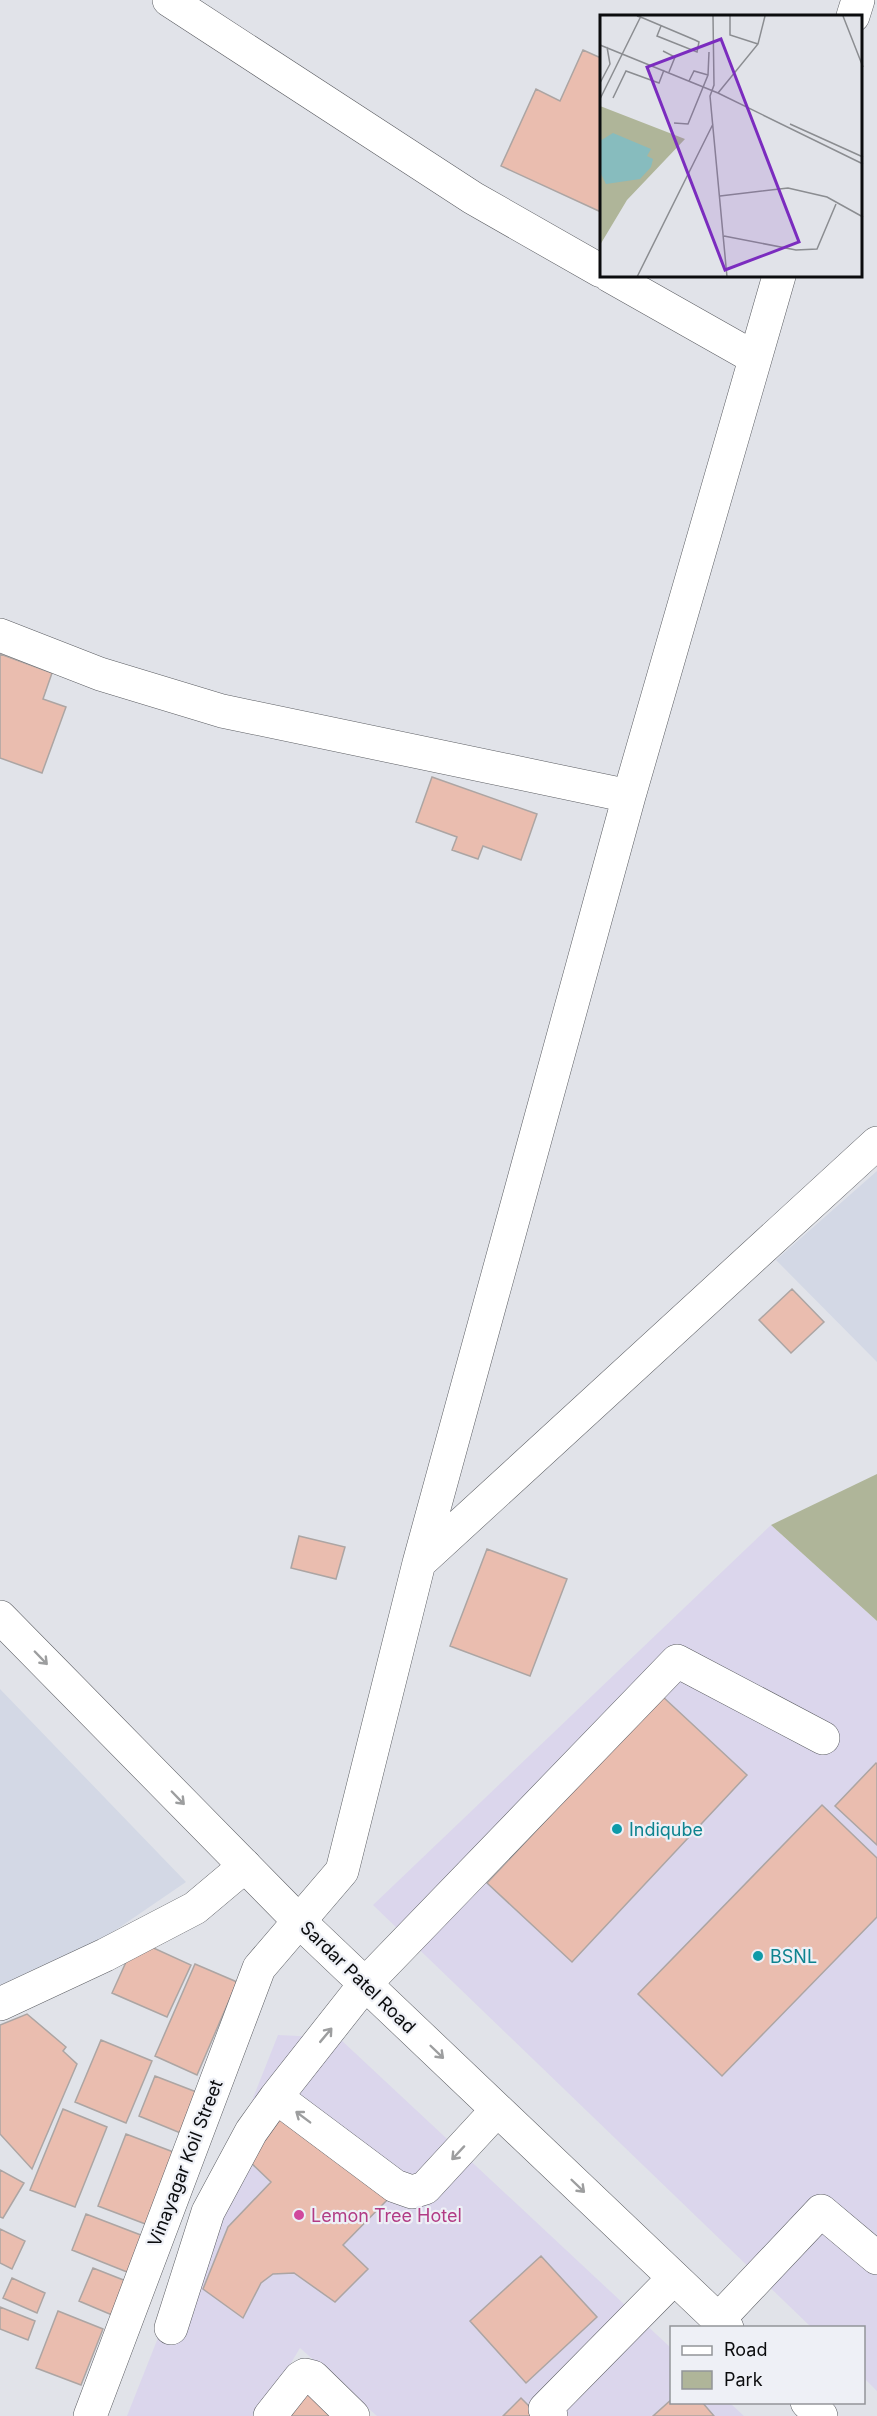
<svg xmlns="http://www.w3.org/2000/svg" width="877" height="2416" viewBox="0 0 877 2416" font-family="Inter,sans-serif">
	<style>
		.commercial { fill: #dbd6ec }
		.built { fill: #d3d8e5 }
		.green { fill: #afb599 }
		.building { fill: #eabdaf; stroke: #aca5a3; stroke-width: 1.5 }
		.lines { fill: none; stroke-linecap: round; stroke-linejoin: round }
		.minor-casing { stroke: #5b5d62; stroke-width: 34 }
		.major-casing { stroke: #5b5d62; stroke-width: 34 }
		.minor { stroke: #fff; stroke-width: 33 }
		.major { stroke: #fff; stroke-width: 33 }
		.oneway { stroke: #9d9e9f }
		.culture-dot { fill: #0f9aa8; stroke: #eef0f6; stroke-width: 2 }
		.hotel-dot { fill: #d1479c; stroke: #eef0f6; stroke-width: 2 }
		.labels { text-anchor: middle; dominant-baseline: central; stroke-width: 4.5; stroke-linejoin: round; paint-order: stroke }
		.culture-label { font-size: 18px; fill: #0d838f; stroke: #eef0f6; text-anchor: start }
		.street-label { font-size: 18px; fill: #0b0c0e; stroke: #eef0f6 }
		.hotel-label { font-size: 18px; fill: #b23c85; stroke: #eef0f6; text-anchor: start }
		.inset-road { fill: none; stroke: #8b8d91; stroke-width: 1.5 }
		.view { fill: #7b2cbf; fill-opacity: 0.15; stroke: #7b2cbf; stroke-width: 3 }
		.inset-edge { fill: none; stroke: #0b0c0e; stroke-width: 3 }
	</style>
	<rect width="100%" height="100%" fill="#e1e3e9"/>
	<path class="commercial" d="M771,1525l106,96v770l-13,-13v-50l-53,-1 -438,-422z
		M278,2035l61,3 332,310 1,54 58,1 14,13h-367l-77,-68 -41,68h-132z"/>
	<path class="built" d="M877,1171v191l-101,-102z
		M0,1689l186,193 -104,71 -82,33z"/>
	<path class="green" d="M877,1474v147l-106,-96z"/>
	<path class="building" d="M583,50l18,8v154l-100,-46 35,-77 24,12z
		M0,654l52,19 -9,26 23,8 -24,66 -42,-15z
		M432,777l105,37 -16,46 -38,-14 -5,13 -26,-9 5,-13 -41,-15z
		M792,1289l32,33 -33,31 -32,-33z
		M299,1536l46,11 -9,32 -45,-11z
		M487,1549l80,30 -37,97 -80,-30z
		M662,1696l85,79 -175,187 -85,-79z
		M876,1763l1,1v81l-42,-39z
		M822,1805l55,53v59l-155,159 -84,-82z
		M136,1940l55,25 -24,52 -55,-24z
		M195,1964l42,18 -40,93 -42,-19z
		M27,2014l39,33 -3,4 14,13 -45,105 -32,-35v-109z
		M101,2040l51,21 -26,62 -51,-21z
		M155,2076l44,17 -16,41 -44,-18z
		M63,2109l44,18 -32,80 -45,-17z
		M286,2110l103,88 -46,47 25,24 -33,33 -41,-29 -21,1 -12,9 -18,35 -40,-29 25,-62 43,-45 -25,-24z
		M126,2134l50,19 -28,72 -50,-19z
		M0,2170l24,13 -21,35 -3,-1z
		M86,2214l60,23 -14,37 -60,-24z
		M0,2229l25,12 -13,28 -12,-6z
		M541,2256l56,61 -71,66 -56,-62z
		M93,2268l33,13 -14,34 -33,-14z
		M12,2278l33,15 -8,20 -34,-15z
		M0,2307l35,14 -7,19 -28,-11z
		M58,2311l45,18 -22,56 -45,-17z
		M305,2389l30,27h-54z
		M521,2398l18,18h-36z
		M672,2399v3h30l12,14h-61z"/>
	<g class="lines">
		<defs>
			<path id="minor" d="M169,0l304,198 128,73
				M853,16l5,-16
				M610,276l145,82
				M0,635l100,39 122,37 407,85
				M419,1563l458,-420
				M0,2004l105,-49 90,-47 50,-42
				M276,2097l119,89 17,6 13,-4 72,-78
				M718,2320l103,-109 56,47
				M171,2328l37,-116 43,-80 25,-35 89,-113 312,-323 146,77
				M90,2416l169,-448 83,-97 77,-308 210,-767 150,-520
				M270,2416l30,-38 5,-3 8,2 40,39
				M551,2416l-6,-7 129,-131"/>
			<path id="major" d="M0,1617l300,305 427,406
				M807,2402l14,14"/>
		</defs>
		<use href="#minor" class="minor-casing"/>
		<use href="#major" class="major-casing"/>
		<use href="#minor" class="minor"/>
		<use href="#major" class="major"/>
	</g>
	<defs><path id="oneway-shaft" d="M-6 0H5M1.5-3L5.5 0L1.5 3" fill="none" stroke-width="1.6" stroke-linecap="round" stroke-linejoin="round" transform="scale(1.5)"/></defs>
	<g class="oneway">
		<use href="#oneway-shaft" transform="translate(41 1658) rotate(46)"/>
		<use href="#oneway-shaft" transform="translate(178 1798) rotate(46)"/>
		<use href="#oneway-shaft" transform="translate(326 2035) rotate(-50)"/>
		<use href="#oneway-shaft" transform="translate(437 2052) rotate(44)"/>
		<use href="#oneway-shaft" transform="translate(303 2117) rotate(-143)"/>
		<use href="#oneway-shaft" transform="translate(458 2153) rotate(133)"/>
		<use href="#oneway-shaft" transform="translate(578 2186) rotate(44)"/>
	</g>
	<g class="culture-dot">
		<circle cx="617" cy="1829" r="6"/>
		<circle cx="758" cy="1956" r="6"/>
	</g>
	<circle class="hotel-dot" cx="299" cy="2215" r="6"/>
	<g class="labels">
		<g class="culture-label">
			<text x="629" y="1829">Indiqube</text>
			<text x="770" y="1956">BSNL</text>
		</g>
		<g class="street-label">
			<text transform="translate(358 1977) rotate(44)">Sardar Patel Road</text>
			<text transform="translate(185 2163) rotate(-69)">Vinayagar Koil Street</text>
		</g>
		<g class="hotel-label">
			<text x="311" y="2215">Lemon Tree Hotel</text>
		</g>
	</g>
	<g transform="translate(600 15)">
		<rect width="262" height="262" fill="#e1e3e9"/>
		<path d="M0,91l85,33 -58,61 -27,45z" fill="#afb599"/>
		<path d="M13,118l38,16 -4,7 6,3 -2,8 -11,12 -34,5 -6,-12v-31z" fill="#87bcbe"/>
		<path class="inset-road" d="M37,1l6,2 52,22 4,2 -2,10 -40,-16 4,-10M113,1l1,69 -4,11 17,181M130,1v19l28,9M243,1l20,51M0,30l118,48 145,71M63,36l12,6 -6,15M89,66l5,-10 14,4M0,68l10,-19 -3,-17M118,78l40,-49 7,-28M13,83l13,-27 33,12 5,-13M0,84l41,-83M74,108l14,1 20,-49 1,-23M190,109l73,33M120,181l68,-8 39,9 36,20M124,221l72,14 21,-1 19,-45M37,262l76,-153"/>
		<path class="view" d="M121,24l78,203 -74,28 -78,-203z"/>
		<rect width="262" height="262" class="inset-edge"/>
	</g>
	<rect x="670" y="2326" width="195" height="78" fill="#eef0f6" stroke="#939599" stroke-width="1.5"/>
	<rect x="682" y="2346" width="30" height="9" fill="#ffffff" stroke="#939599" stroke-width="1.5"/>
	<text x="724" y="2356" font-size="18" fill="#0b0c0e">Road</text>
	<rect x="682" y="2371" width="30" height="18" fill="#afb599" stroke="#939599" stroke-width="1.5"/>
	<text x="724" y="2386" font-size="18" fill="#0b0c0e">Park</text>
</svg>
